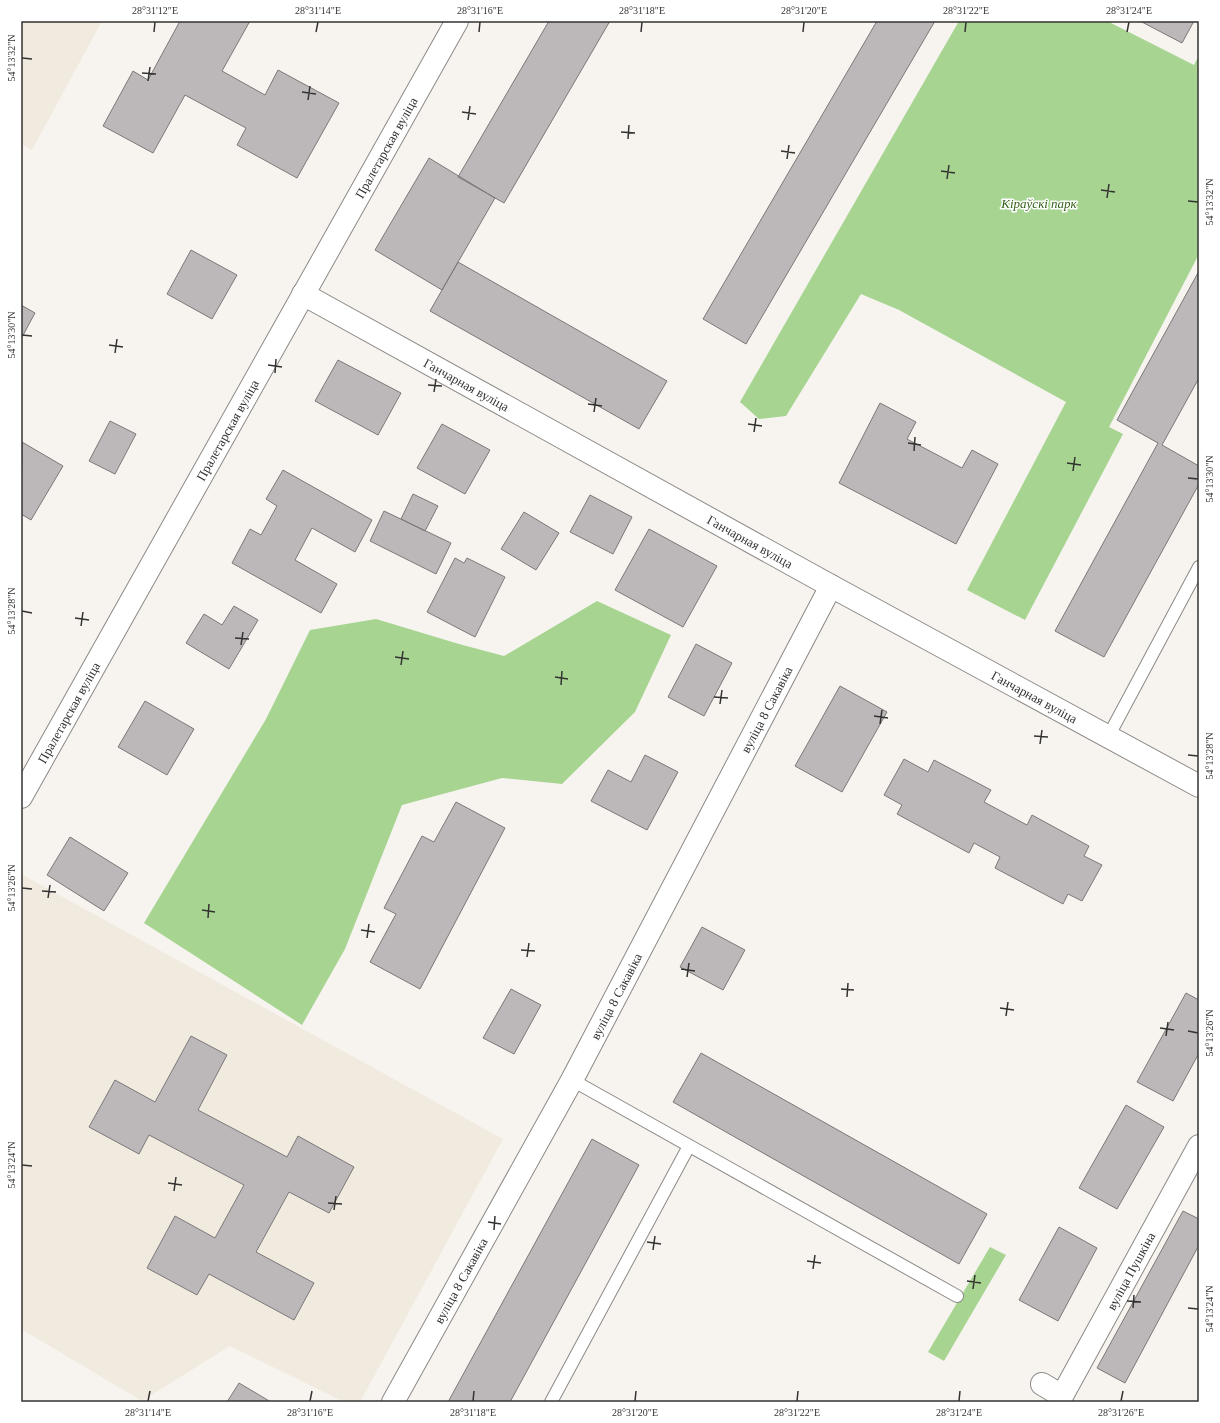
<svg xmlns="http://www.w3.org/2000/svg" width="1220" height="1423" viewBox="0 0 1220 1423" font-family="Georgia,serif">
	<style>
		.built { fill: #f1eadf }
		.green { fill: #a7d591 }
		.building { fill: #bcb7b9; stroke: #7c7879 }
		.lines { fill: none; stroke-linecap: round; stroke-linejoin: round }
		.lane-casing { stroke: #8c8986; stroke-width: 14 }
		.street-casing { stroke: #8c8986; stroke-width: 24 }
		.lane { stroke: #fff; stroke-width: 12 }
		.street { stroke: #fff; stroke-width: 22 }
		.ticks { fill: none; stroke: #343332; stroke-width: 1.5 }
		.labels { text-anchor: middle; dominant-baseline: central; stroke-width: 3; stroke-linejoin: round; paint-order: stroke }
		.street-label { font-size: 13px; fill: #343332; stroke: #fff }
		.park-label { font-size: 13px; font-style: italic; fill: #325f17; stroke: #fff }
		.neatline { fill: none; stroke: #343332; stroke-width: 1.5 }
		.ticks-label { font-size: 10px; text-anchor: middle; fill: #343332 }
	</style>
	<rect width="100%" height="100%" fill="#f7f4f0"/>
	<path class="built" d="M21,21h81l-70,129 -11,-6z
		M21,874l482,265 -143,263h-16l-114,-56 -88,55 -121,-72z"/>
	<path class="green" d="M959,21h148l87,44 5,-10v199l-90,173 14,7 -98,186 -58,-30 99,-188 -167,-92 -38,-16 -75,122 -27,3 -19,-17z
		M597,601l74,34 -36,77 -73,72 -60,-6 -100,27 -57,144 -43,76 -158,-102 122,-204 44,-89 66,-11 83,25 45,12z
		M990,1247l16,8 -62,106 -16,-9z"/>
	<path class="building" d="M180,21h70l-28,50 43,24 13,-25 61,33 -42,75 -60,-33 9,-17 -61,-33 -32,58 -50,-27 30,-55 15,9z
		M549,21h61l-106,182 -46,-26z
		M877,21h58l-189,323 -43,-25z
		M1140,21h54l-12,22z
		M429,158l66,40 -53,92 -67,-40z
		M191,250l46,25 -25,44 -45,-25z
		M458,262l209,119 -28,48 -209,-118z
		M1199,271v107l-37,67 37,21v18l-95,173 -49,-26 103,-188 -41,-23z
		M21,305l14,8 -14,26z
		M338,360l63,33 -23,42 -63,-34z
		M880,403l36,19 -9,17 55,29 10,-18 26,14 -42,80 -117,-61z
		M110,421l26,13 -21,40 -26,-13z
		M442,424l48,26 -25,44 -48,-26z
		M22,442l41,24 -32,54 -10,-6z
		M283,470l89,50 -17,32 -43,-24 -17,32 42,24 -16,29 -89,-50 18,-34 11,6 16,-29 -11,-7z
		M413,494l25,12 -13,25 -24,-12z
		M590,495l42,22 -19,37 -43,-22z
		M384,511l67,32 -15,31 -66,-33z
		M524,512l35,21 -23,37 -35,-21z
		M649,529l68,37 -34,61 -68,-37z
		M455,558l9,5 3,-5 38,19 -30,60 -48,-25z
		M234,606l24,14 -29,49 -43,-26 18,-29 18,11z
		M696,644l36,19 -28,53 -36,-19z
		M840,686l47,26 -45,80 -47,-26z
		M145,701l49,28 -27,46 -49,-28z
		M645,755l33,17 -31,58 -56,-29 17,-31 23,12z
		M904,759l24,13 6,-12 57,30 -7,12 43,23 5,-10 57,31 -5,10 18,9 -20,36 -14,-7 -5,10 -68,-36 5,-11 -26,-14 -5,10 -72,-39 5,-9 -18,-10z
		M456,802l49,26 -85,161 -50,-27 26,-48 -12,-6 38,-72 12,6z
		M70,837l58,36 -24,38 -57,-36z
		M702,927l43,23 -22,40 -43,-23z
		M511,989l30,16 -27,49 -31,-16z
		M1186,993l13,7v53l-26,48 -36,-19z
		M191,1036l36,19 -29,55 89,47 11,-21 56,31 -25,46 -40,-21 -33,60 58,31 -20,37 -85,-46 -12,21 -50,-27 28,-52 40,22 29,-53 -95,-50 -10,19 -50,-27 26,-47 40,22z
		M701,1053l286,161 -28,50 -286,-162z
		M1126,1105l38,22 -47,82 -38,-21z
		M592,1139l47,26 -129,237h-62z
		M1183,1211l16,8v26l-74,138 -28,-15z
		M1059,1227l38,21 -39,73 -39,-21z
		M239,1383l32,19h-44z"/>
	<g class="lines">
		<defs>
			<path id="lane" d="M1108,737l91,-170
				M572,1080l385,216
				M551,1402l138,-256"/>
			<g id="street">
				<path id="s1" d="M303,294l528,292 368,200"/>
				<path id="s2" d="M21,797l436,-776"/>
				<path id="s3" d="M1042,1384l20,12 137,-250"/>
				<path id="s4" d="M393,1402l179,-322 259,-494"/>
			</g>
		</defs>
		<use href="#lane" class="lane-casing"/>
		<use href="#street" class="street-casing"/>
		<use href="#lane" class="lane"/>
		<use href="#street" class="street"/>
	</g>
	<path class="ticks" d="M154,32l1,-10M316,32l2,-10M479,32l1,-10M641,32l1,-10M803,32l1,-10M965,32l1,-10M1127,32l2,-10M22,58l10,1M142,73l14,1M148,81l2,-14M302,92l14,2M308,100l2,-14M462,112l14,2M468,120l2,-14M621,132l14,1M628,139l1,-14M781,151l14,2M787,159l2,-14M941,171l14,2M947,179l2,-14M1101,190l14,2M1107,198l2,-14M1188,201l10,1M22,335l10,1M109,345l14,2M115,353l2,-14M268,365l14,2M275,373l1,-14M428,385l14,1M434,392l2,-13M588,404l14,2M594,412l2,-14M748,424l14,2M754,432l2,-14M908,443l13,2M914,451l1,-14M1067,463l14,2M1073,471l2,-14M1188,478l10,1M22,611l10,2M75,618l14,2M81,626l2,-14M235,638l14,1M241,645l2,-13M395,657l14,2M401,665l2,-14M555,677l13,2M561,685l1,-14M714,697l14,1M720,704l2,-14M874,716l14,2M880,724l2,-14M1034,736l14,1M1040,744l2,-14M1188,755l10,1M22,888l10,1M42,891l14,1M48,898l2,-13M202,910l13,2M208,918l1,-14M361,930l14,2M367,938l2,-14M521,950l14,1M527,957l2,-14M681,969l14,2M687,977l2,-14M841,989l13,1M847,997l1,-14M1000,1008l14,2M1006,1016l2,-14M1160,1028l14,2M1188,1031l10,2M1166,1036l2,-14M22,1165l10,1M168,1183l14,2M174,1191l2,-14M328,1203l14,1M334,1210l2,-14M488,1222l13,2M494,1230l1,-14M647,1242l14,2M653,1250l2,-14M807,1261l14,2M813,1269l2,-14M967,1281l14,2M973,1289l2,-14M1127,1301l14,1M1133,1308l1,-13M1188,1308l10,1M148,1401l2,-10M310,1401l2,-10M473,1401l1,-10M635,1401l1,-10M797,1401l1,-10M959,1401l1,-10M1121,1401l2,-10"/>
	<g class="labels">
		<g class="street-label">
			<text stroke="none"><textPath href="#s2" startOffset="745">Пралетарская вуліца</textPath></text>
			<text stroke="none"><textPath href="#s1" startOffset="187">Ганчарная вуліца</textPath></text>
			<text stroke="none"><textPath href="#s2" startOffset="421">Пралетарская вуліца</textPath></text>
			<text stroke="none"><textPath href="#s1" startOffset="511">Ганчарная вуліца</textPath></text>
			<text stroke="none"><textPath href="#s1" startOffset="835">Ганчарная вуліца</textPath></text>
			<text stroke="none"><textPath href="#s4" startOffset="787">вуліца 8 Сакавіка</textPath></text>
			<text stroke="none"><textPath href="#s2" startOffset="97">Пралетарская вуліца</textPath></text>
			<text stroke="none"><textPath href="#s4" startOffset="463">вуліца 8 Сакавіка</textPath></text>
			<text stroke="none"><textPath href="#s3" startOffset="166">вуліца Пушкіна</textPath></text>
			<text stroke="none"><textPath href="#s4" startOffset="139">вуліца 8 Сакавіка</textPath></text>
		</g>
		<g class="park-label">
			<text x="1039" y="203">Кіраўскі парк</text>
		</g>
	</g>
	<rect width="1220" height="1423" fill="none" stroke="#ffffff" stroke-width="44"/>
	<rect x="22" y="22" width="1176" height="1379" class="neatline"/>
	<g class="ticks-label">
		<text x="155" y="14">28°31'12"E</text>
		<text x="318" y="14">28°31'14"E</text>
		<text x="480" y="14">28°31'16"E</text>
		<text x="642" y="14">28°31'18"E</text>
		<text x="804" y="14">28°31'20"E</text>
		<text x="966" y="14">28°31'22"E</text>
		<text x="1129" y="14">28°31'24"E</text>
		<text transform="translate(11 58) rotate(-90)" y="4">54°13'32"N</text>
		<text transform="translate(1209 202) rotate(-90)" y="4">54°13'32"N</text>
		<text transform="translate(11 335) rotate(-90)" y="4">54°13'30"N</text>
		<text transform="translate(1209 479) rotate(-90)" y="4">54°13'30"N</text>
		<text transform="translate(11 611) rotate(-90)" y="4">54°13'28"N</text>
		<text transform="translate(1209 756) rotate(-90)" y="4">54°13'28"N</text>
		<text transform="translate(11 888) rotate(-90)" y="4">54°13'26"N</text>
		<text transform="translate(1209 1033) rotate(-90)" y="4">54°13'26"N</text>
		<text transform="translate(11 1165) rotate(-90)" y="4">54°13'24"N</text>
		<text transform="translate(1209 1309) rotate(-90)" y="4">54°13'24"N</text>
		<text x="148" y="1416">28°31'14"E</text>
		<text x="310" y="1416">28°31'16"E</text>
		<text x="473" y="1416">28°31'18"E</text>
		<text x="635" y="1416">28°31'20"E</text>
		<text x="797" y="1416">28°31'22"E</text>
		<text x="959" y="1416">28°31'24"E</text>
		<text x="1121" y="1416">28°31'26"E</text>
	</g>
</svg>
